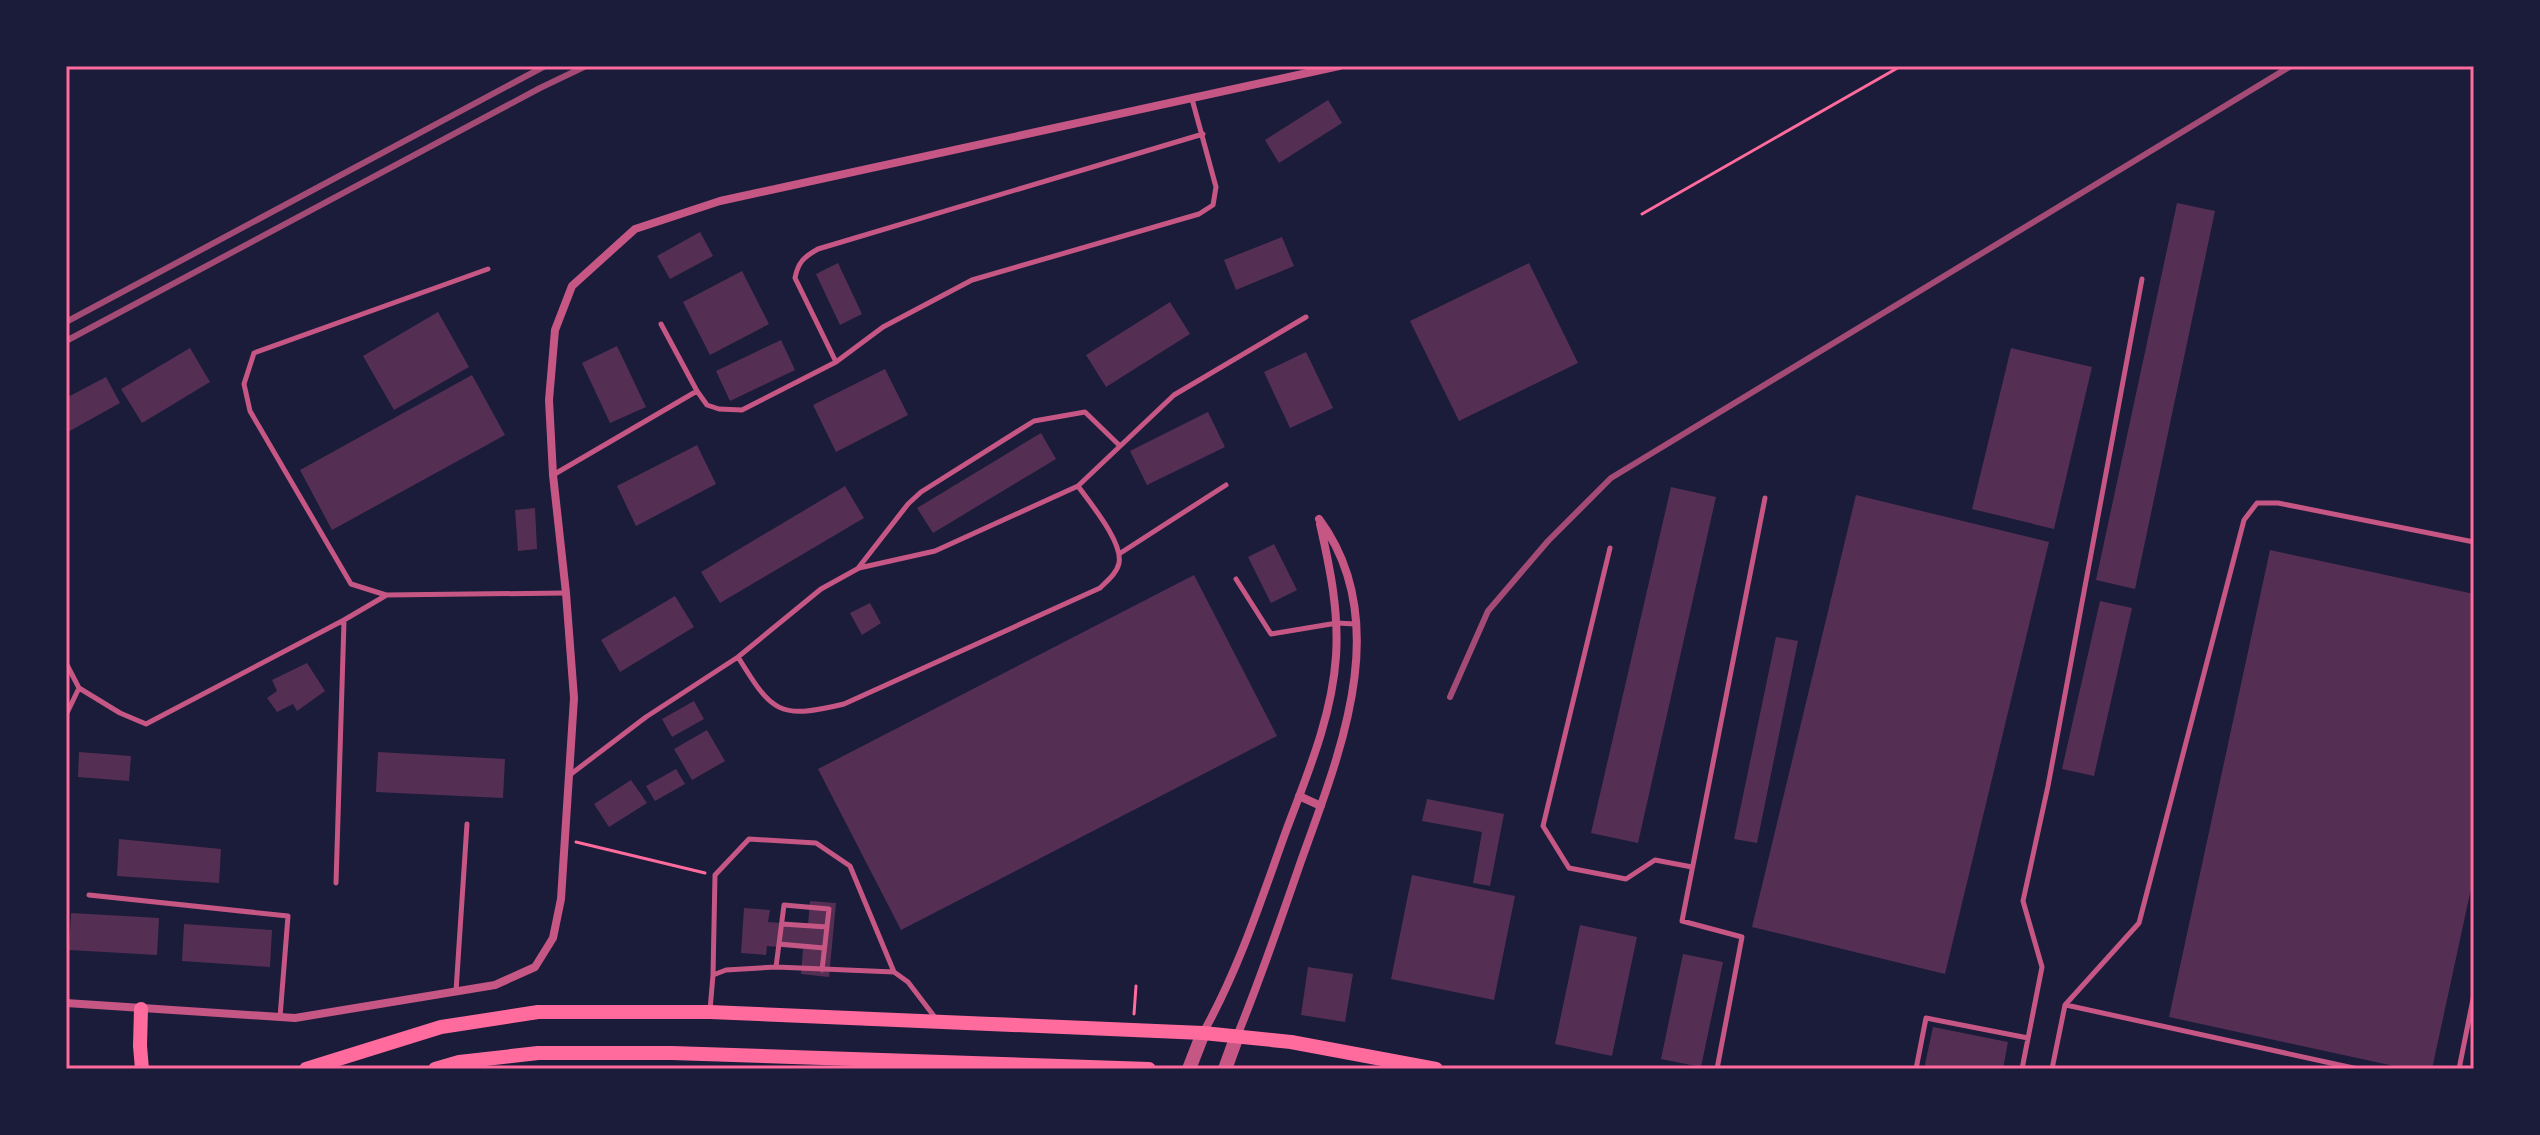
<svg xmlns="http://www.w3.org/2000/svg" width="2540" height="1135" viewBox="0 0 2540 1135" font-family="'Alegreya Sans',sans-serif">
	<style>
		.building { fill: #542f53 }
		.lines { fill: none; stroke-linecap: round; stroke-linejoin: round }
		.path { stroke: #ff6b9d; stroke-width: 3 }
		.service { stroke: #c65784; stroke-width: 5 }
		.minor { stroke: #c65784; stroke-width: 8 }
		.tertiary { stroke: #c65784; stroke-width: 14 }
		.secondary { stroke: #ff6b9d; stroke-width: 14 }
		.rail { stroke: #a44b75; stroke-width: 6 }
		.neatline { fill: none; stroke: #ff6b9d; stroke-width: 3 }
	</style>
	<rect width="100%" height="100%" fill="#1b1b3a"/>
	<path class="building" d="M1328,100l14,23 -63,40 -14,-23z
		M2177,203l38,8 -80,378 -39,-9z
		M700,232l13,24 -43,23 -13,-23z
		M1282,237l12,29 -58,24 -12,-30z
		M838,263l24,51 -22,11 -24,-51z
		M1529,263l49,100 -119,58 -49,-100z
		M742,271l27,53 -59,31 -27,-53z
		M1170,302l20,32 -84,53 -20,-32z
		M438,312l31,55 -75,43 -31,-54z
		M781,340l14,30 -65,31 -14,-30z
		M617,346l29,61 -36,16 -28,-60z
		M190,348l20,34 -68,41 -21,-34z
		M2011,348l81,19 -38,162 -82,-20z
		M1306,352l27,56 -43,20 -26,-56z
		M885,369l23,46 -72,37 -23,-47z
		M472,375l33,60 -173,95 -32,-60z
		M106,377l14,26 -54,30v-35z
		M1208,412l17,35 -78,38 -17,-34z
		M1041,433l15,26 -123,74 -16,-25z
		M697,445l19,39 -80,42 -19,-40z
		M845,486l19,32 -144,85 -19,-31z
		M1671,487l45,10 -78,346 -47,-10z
		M1856,495l193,47 -104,432 -193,-47z
		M535,508l2,41 -19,2 -3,-41z
		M1274,544l23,46 -26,13 -23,-46z
		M2270,550l204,44v281l-42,194h-24l-239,-52z
		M1194,575l83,161 -376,194 -83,-161z
		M675,596l19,31 -74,45 -19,-32z
		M2100,601l32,7 -38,168 -32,-7z
		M870,603l11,20 -19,12 -12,-22z
		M1776,637l22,4 -41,202 -23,-4z
		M307,663l18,28 -28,20 -4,-7 -16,8 -10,-14 10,-7 -5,-11z
		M694,701l10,18 -32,18 -10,-18z
		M707,730l18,31 -33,19 -18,-31z
		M79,752l52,4 -2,25 -51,-4z
		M378,752l127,7 -2,39 -127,-6z
		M676,769l9,15 -30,17 -9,-15z
		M631,780l16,23 -38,24 -15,-23z
		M1427,799l77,15 -14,72 -17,-3 9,-51 -60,-11z
		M119,839l102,10 -2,34 -102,-7z
		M1412,875l103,21 -21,104 -103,-21z
		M810,901l26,2 -7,74 -28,-3 2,-25 -36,-3 -1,9 -25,-2 3,-45 26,2 -2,12 40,3z
		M71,913l88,5 -2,37 -88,-5z
		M184,924l88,6 -2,37 -88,-6z
		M1580,925l57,12 -25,119 -57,-12z
		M1683,954l40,8 -22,105 -40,-8z
		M1308,967l45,7 -8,48 -44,-7z
		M1933,1027l75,15 -5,27h-79z"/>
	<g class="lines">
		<path class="path" d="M1642,214l259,-148
			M576,842l129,31
			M1134,1014l2,-28"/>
		<path class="service" d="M488,269l-234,84 -10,31 6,27 101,173 35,11 179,-2
			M661,324l36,67 10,14 12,4 23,1 94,-48 47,-35 89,-47 227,-66 14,-9 3,-18 -24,-88
			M836,362l-41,-84c3,-16 9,-21 23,-29l385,-115
			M553,475l144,-84
			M1610,548l-67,278 26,42 57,11 29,-19 37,7
			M1119,554l107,-69
			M859,567l49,-63 13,-12 113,-71 51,-9 34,33
			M1236,579l35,55 66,-11 18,1
			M738,657c34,55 40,63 106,47l256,-116c7,-7 17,-15 19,-25 4,-21 -29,-60 -41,-77
			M66,663l13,25 41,25 26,11 198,-104 41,-24
			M66,715l13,-27
			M571,774l75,-57 92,-60 83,-68 38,-21 76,-17 143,-65 96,-91 132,-78
			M336,883l8,-262
			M89,895l199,21 -8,101
			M782,924l45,3
			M779,944l45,4
			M776,967l8,-62 45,4 -7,61
			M713,975l2,-100 34,-36 67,4 34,23 44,106
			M456,991l11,-167
			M2066,1005l292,64
			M710,1010l3,-35 13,-5 50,-3 118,5 14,10 29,38
			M1717,1069l25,-132 -60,-16 83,-423
			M1916,1069l10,-51 102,20
			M2022,1069l20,-102 -19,-66 25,-115 94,-507
			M2052,1069l13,-64 74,-82 105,-403 13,-17h21l196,39
			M2459,1069l15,-75"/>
		<path class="minor" d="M1299,796l22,10
			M66,1003l229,15 200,-33 40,-18 18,-29 8,-39 13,-201 -8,-105 -13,-118 -4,-75 6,-70 17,-44 63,-57 85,-28 619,-135
			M1203,1033c36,-64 58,-133 83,-202 21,-56 46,-114 50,-175 3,-45 -6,-88 -16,-132
			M1237,1036c23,-56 43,-114 63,-172 38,-107 96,-241 19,-345"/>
		<path class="tertiary" d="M1189,1069l14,-36
			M1225,1069l12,-33"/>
		<path class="secondary" d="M141,1009l-1,37 2,23
			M306,1069l135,-42 97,-15h172l493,21 88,9 145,27
			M435,1069l24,-7 79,-9h134l477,16"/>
		<path class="rail" d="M66,322l479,-256
			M66,341l474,-253 46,-22
			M1450,697l38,-86 60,-70 63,-63 680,-412"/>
	</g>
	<rect width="2540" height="1135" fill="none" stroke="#1b1b3a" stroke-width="136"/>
	<rect x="68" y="68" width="2404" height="999" class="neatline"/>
</svg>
